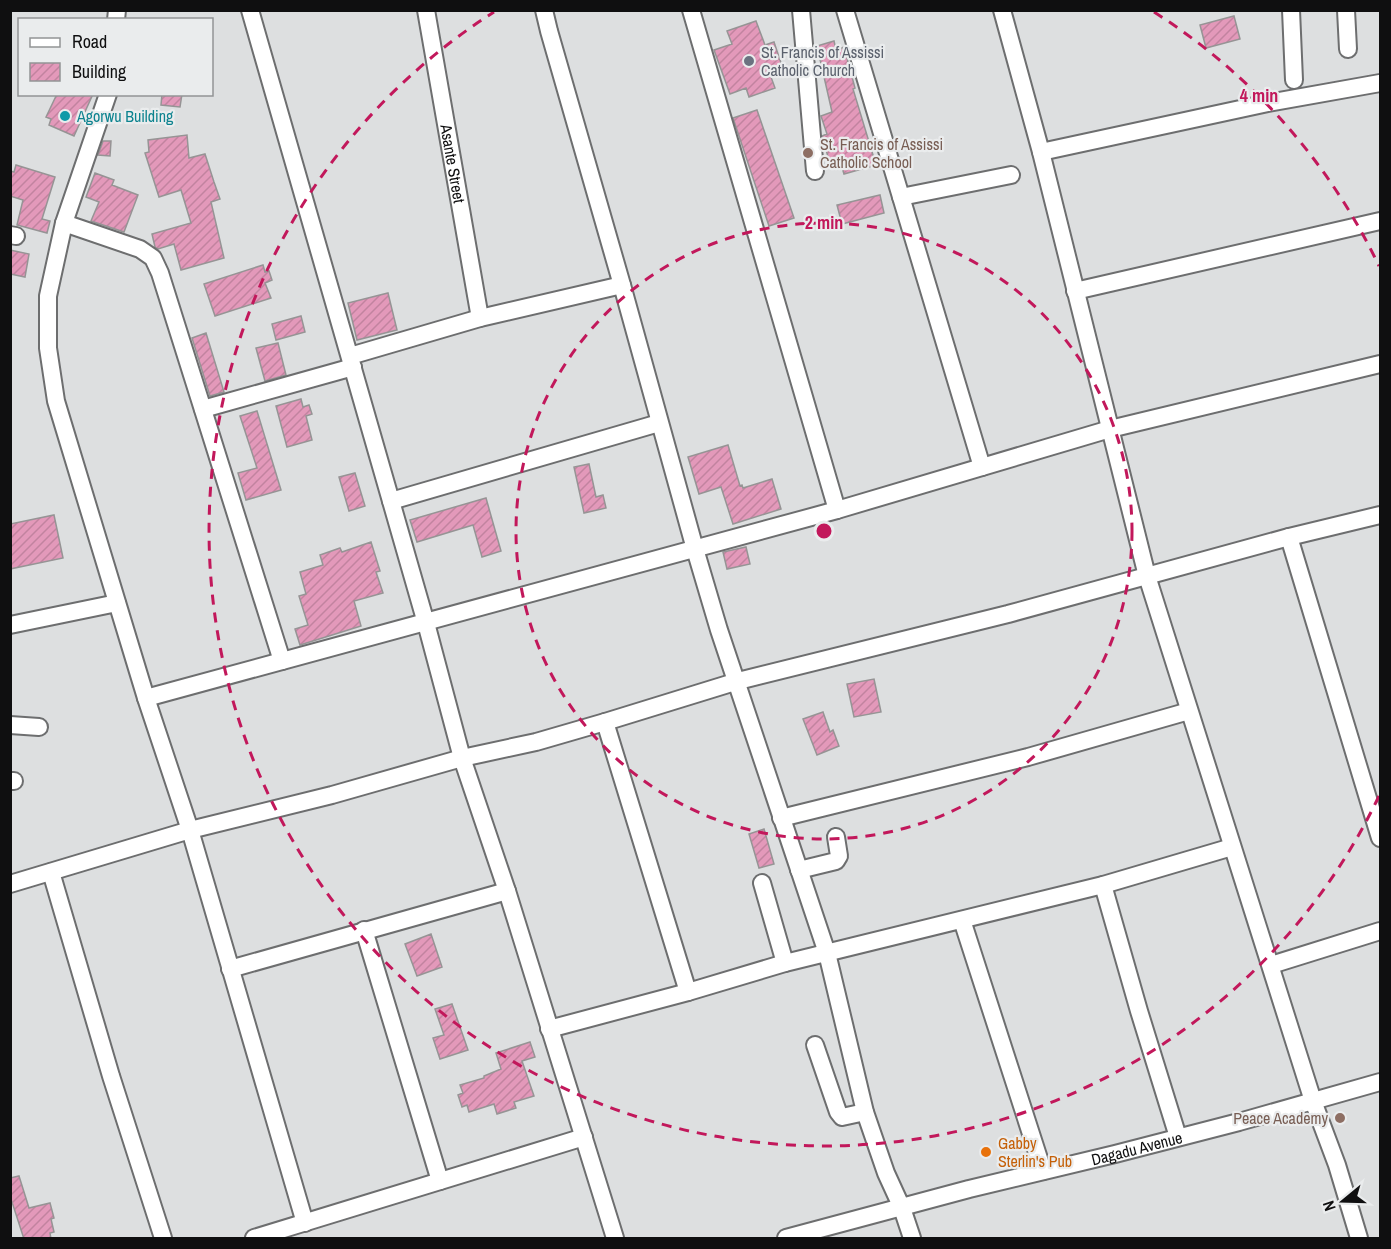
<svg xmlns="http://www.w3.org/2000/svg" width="1391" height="1249" viewBox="0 0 1391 1249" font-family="'Archivo Narrow',sans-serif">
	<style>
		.building { fill: url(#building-hatch); stroke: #969495; stroke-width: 1.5 }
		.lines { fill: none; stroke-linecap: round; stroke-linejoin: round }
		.minor-casing { stroke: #6d6e6f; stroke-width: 20 }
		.minor { stroke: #fff; stroke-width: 16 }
		.ring { fill: none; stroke: #c2185b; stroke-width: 3; stroke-dasharray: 10 8 }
		.worship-dot { fill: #6b7280; stroke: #eaeced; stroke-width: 2 }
		.culture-dot { fill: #0f9aa8; stroke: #eaeced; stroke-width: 2 }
		.education-dot { fill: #8d6e63; stroke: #eaeced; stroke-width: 2 }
		.food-dot { fill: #e8710a; stroke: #eaeced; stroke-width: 2 }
		.labels { text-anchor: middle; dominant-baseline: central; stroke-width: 4.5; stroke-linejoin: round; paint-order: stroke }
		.worship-label { font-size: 16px; fill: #5b616d; stroke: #eaeced; text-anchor: start }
		.culture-label { font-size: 16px; fill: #0d838f; stroke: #eaeced; text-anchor: start }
		.education-label { font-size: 16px; fill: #785e54; stroke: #eaeced; text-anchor: start }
		.street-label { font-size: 16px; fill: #0f0f10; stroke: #eaeced }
		.food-label { font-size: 16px; fill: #c56008; stroke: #eaeced; text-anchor: start }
		.centre { fill: #c2185b; stroke: #eaeced; stroke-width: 3 }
		.ring-label { font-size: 18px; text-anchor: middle; font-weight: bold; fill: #c2185b; stroke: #eaeced; stroke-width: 4.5; stroke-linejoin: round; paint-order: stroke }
	</style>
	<defs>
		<pattern id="building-hatch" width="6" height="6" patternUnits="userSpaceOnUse" patternTransform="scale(1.5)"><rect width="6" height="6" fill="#e399ba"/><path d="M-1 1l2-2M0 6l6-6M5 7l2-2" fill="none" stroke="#c2839f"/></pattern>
	</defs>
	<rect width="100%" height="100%" fill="#dddfe0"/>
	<path class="building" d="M1234,16l6,23 -34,9 -6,-23z
		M756,21l9,24 9,-3 10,30 -13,5 4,11 -26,9 -3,-9 -16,6 -16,-44 18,-6 -5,-13z
		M834,41l2,9 8,-3 11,41 -2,1 23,76 -32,9 -3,-10 -10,3 -9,-31 5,-2 -6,-18 11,-4 -15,-66z
		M57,94h36l-19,42 -25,-11 2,-6 -5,-2z
		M162,94h20l-2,13 -19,-2z
		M757,110l37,108 -25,8 -36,-108z
		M187,135l2,23 16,-4 9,28 6,17 -9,3 13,56 -43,12 -7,-26 -16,5 -3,-2 -3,-13 39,-11 -10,-33 -22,7 -14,-44 4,-1 -1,-12z
		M103,141h8l-1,15 -12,-1z
		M16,165l39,12 -13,42 8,2 -3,12 -30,-8 6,-25 -13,-4v-25l4,1z
		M95,173l19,7 -2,5 26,10 -14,37 -33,-11 8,-19 -13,-5z
		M880,195l4,18 -42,11 -5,-19z
		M10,250l19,4 -4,23 -15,-3z
		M263,265l2,7 4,-1 3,9 -7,3 6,15 -56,18 -11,-32z
		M388,293l9,37 -40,10 -9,-37z
		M301,316l4,16 -29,8 -4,-16z
		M206,333l18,59 -14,4 -18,-58z
		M278,343l8,32 -21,6 -9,-33z
		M301,399l2,8 6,-2 3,9 -6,2 6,24 -25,7 -11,-41z
		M257,411l24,79 -35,10 -8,-27 19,-5 -17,-52z
		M728,445l12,41 2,-1 1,3 29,-9 9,30 -48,15 -12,-37 -22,7 -11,-37z
		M589,464l7,33 7,-2 3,13 -22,5 -10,-46z
		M355,473l10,33 -16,5 -10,-34z
		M486,498l15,53 -19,6 -9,-32 -56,17 -7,-22z
		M54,515l9,43 -53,11v-45z
		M371,542l9,29 -4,1 7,21 -29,8 7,25 -61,19 -5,-16 13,-4 -9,-29 7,-2 -6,-22 23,-7 -3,-10 20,-7 2,4z
		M746,547l4,17 -23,5 -4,-17z
		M874,679l7,33 -27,5 -7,-33z
		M823,712l7,20 3,-2 6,16 -22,9 -14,-36z
		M764,829l10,35 -15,4 -10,-34z
		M431,934l11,33 -25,9 -12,-32z
		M452,1004l16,46 -28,9 -7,-21 11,-3 -9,-26z
		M530,1042l5,15 -13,4 12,35 -20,6 2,6 -19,6 -3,-10 -25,8 -2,-7 -5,2 -4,-12 5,-2 -3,-8 24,-7v-2l17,-7 -5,-16z
		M19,1176l10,32 21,-5 4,15 -3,1 3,13 -4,1 1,6h-27l-14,-43v-18z"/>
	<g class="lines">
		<defs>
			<g id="minor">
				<path d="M250,10l176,613 36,135 45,133 108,347"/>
				<path id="s1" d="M426,10l54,308"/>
				<path d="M544,10l5,21 73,254 73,264 24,81 108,323 38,159 21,61 16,35 10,30"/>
				<path d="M691,10l146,500"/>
				<path d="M801,10l14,161"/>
				<path d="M845,10l137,457"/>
				<path d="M1002,10l39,142 106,424 166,525 24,64 22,73"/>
				<path d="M1291,10l3,70"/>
				<path d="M1346,10l2,39"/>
				<path d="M116,20l1,-10"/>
				<path d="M108,94l-44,129 -16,73v52l8,53 90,297 44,132 115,393"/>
				<path d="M1041,152l227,-49 112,-20"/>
				<path d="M901,197l110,-22"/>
				<path d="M64,223l76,26 13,9 7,15 122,388"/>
				<path d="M10,235l6,1"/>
				<path d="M1075,291l305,-70"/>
				<path d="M350,356l130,-38 142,-33"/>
				<path d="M203,409l150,-42"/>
				<path d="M391,501l268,-78"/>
				<path d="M1289,537l91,301"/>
				<path d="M10,625l107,-22"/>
				<path d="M146,698l691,-188 273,-81 270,-65"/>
				<path d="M605,722l83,270"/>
				<path d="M10,725l29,2"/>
				<path d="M10,781h4"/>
				<path d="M781,818l247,-61 161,-46"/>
				<path d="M799,870l37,-9 3,-5 -3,-19"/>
				<path d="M51,872l60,204 52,162"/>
				<path d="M762,883l23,80"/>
				<path d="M10,884l180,-54 142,-35 130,-37 74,-16 69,-20 133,-41 270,-67 281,-77 91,-22"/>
				<path d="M1103,885l36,126 39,126"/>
				<path d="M962,920l81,251"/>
				<path d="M364,930l76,251"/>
				<path d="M1271,965l109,-34"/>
				<path d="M230,969l277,-78"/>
				<path d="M549,1029l139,-37 97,-29 318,-78 129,-38"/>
				<path d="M815,1045l23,67 4,5 23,-5"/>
				<path d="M254,1238l330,-101"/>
				<path id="s2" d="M786,1238l183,-49 146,-35 124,-32 141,-40"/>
			</g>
		</defs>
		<use href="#minor" class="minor-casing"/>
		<use href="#minor" class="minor"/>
	</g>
	<g class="ring">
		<circle cx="824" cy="531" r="308"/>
		<path d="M1379 796A615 615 0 1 1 494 12M1154 12A615 615 0 0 1 1379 266"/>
	</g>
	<circle class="worship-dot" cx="749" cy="61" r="6"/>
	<circle class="culture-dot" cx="65" cy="116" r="6"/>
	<g class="education-dot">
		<circle cx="808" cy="153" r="6"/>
		<circle cx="1340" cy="1118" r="6"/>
	</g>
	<circle class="food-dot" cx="986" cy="1152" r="6"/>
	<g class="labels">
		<g class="worship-label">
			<text x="761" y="52">St. Francis of Assissi<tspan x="761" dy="18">Catholic Church</tspan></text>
		</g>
		<g class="culture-label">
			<text x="77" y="116">Agorwu Building</text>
		</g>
		<g class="education-label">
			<text x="820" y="144">St. Francis of Assissi<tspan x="820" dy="18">Catholic School</tspan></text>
			<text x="1328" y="1118" text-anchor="end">Peace Academy</text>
		</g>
		<g class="street-label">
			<text stroke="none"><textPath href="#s1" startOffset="156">Asante Street</textPath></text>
			<text stroke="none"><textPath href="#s2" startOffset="362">Dagadu Avenue</textPath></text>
		</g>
		<g class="food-label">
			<text x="998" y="1143">Gabby<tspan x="998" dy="18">Sterlin's Pub</tspan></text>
		</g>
	</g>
	<circle cx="824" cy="531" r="9" class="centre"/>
	<g class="ring-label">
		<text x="1259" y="102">4 min</text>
		<text x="824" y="229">2 min</text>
	</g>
	<rect width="1391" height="1249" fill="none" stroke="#0f0f10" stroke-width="24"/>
	<rect x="18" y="18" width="195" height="78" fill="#eaeced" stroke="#929495" stroke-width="1.5"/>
	<rect x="30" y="38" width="30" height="9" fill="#ffffff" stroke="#929495" stroke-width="1.5"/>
	<text x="72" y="48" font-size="18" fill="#0f0f10">Road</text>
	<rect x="30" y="63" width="30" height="18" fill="url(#building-hatch)" stroke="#929495" stroke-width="1.5"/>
	<text x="72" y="78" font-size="18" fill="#0f0f10">Building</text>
	<g transform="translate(1343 1201) rotate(251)" stroke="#eaeced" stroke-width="4.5" paint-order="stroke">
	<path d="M0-4.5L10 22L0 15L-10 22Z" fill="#0f0f10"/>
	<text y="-9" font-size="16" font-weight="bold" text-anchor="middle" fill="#0f0f10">N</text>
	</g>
</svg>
